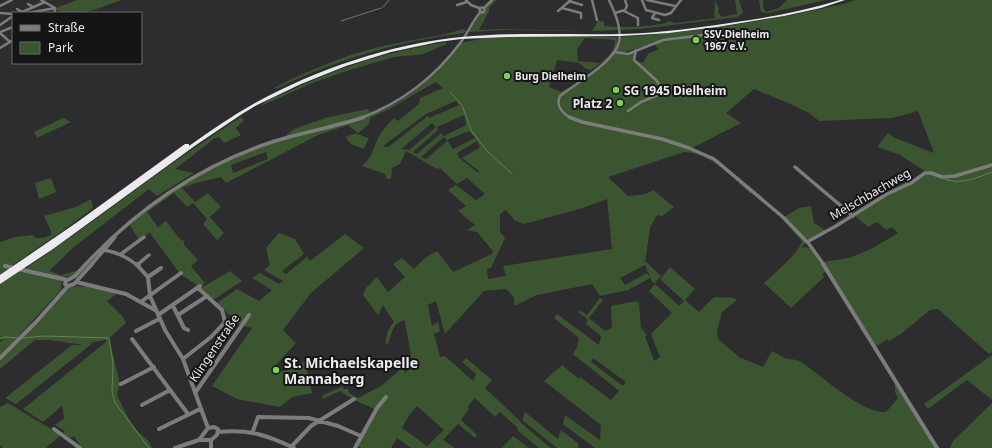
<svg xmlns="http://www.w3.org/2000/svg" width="992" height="448" viewBox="0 0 992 448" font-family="'Noto Sans',sans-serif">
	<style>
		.green { fill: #3a552f; fill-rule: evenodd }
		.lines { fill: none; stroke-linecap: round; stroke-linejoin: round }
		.stream { stroke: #66825a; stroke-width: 1 }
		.minor-far2 { stroke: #7c7c7d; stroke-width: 2.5 }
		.minor-far1 { stroke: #7c7c7d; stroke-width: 3.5 }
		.minor { stroke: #7c7c7d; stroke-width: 4 }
		.highway { fill: #ebeaee; fill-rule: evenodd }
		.poi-dot { fill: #7dd154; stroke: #151516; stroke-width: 1.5 }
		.labels { text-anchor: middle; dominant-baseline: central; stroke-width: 4; stroke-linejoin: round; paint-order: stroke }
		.far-poi-label { font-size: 10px; font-weight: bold; fill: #eaeaec; stroke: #151516; text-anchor: start }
		.poi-label { font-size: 12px; font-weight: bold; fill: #eaeaec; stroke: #151516; text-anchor: start }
		.street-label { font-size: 12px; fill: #eaeaec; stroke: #151516 }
		.near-poi-label { font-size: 14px; font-weight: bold; fill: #eaeaec; stroke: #151516; text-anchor: start }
	</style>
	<rect width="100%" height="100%" fill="#2d2d2f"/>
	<path class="green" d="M77,0h45c-20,6 -45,20 -65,10l-1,-2z
		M493,0h3l-7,8v3l-10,19 21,-1 92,2 6,-10 6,1v4c20,2 43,1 63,-3v-2l9,2 40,-5 -2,-3 1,-15 4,9 -1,3 4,5 15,-3 -2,-14h4l4,13 -5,4 -98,12 -47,2 -91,-1 -33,2 12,-19 5,-2v-4z
		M759,0h4v7l3,5 13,-4 8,-8h39l-58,13 -7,-1z
		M855,0h137v352l-3,2 -51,-45 -8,1 -29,24 -12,7 -2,-2 -10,7 -3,-1 -51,-83 26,-4 22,-9 27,-16 -6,-6 -6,3 -9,-8 -9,5 -13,-11c23,-17 44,-34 73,-43l-28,-18 -23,-8 11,-14 5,4 41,16 -16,-42 -26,7 -73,3 -10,-8 -21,-10 -34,-14 -28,24 15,10 -49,25 -26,-9 -90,-20 -14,-8 -3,-7 1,-7 57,-46 3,-14c75,-5 150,-16 223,-33zM653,43l6,6 -11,5 -5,9 -9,-2v-10l-10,4 -5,-1z
		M464,29l2,2 -2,2c-65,8 -129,27 -188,56l-2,-1c35,-18 71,-33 109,-42 27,-6 54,-9 81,-17z
		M531,36l86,1c3,16 -15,25 -26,33l-6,-2 -6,-5 -22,-3 -8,27 12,5 10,-6c-8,6 -21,15 -10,26 11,13 71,21 90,25 16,4 34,9 49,16 20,9 35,25 51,39v2c-19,-17 -40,-41 -67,-42l-76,25 20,19 18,-2 7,-4 21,17 -12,9 -5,-1 -7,13 -5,35 1,-1 15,14 -6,7 -3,-1 -7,-17 -25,13 5,7 22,-12 3,5 -22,12 -28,6 -8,-12 -55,11 -21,10h-2v-8l-8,-8 -22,2 -39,43 -9,-33 -8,4 4,21 6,-4 2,9 -6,3 6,23 5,-1 28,25 3,-7 -14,-12 4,-4 26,22 -7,8 36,34v1l30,25h-12l-22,-18 1,-2 -18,-16 -5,5 -20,-19 -7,8 1,3 -8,11 16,15 -2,3 -17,-14 -15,16 12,8h-44l-14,-10 -6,10h-30l-3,-2 19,-36 -23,-10 -14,-9 -17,8 -1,-3 21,-10 1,3h4l1,4 9,5 23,-12 21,-18 4,5c10,-15 0,-36 -1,-53 -15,3 -12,17 -19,26 -1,-9 2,-18 8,-24l-11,-17 -5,10 -15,-20 3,-7 11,-11 11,15 17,-15 -12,-13 9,-6 12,11 12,-12 11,-6 16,21 39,-18 1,-3 -16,-19 -10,-2 8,-5 -17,-14 8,-5 -18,-16 8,-5 20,15 9,-6 -18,-16 -10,6 -17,-16 -3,1 -31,-18 -6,13 -8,4 -1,11h-4l-2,-5 -23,-8c10,-8 11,-17 16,-28 4,-8 10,-14 16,-20l4,3 21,-17 1,-6 23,-10 -7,-6c-22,12 -42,26 -66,36l-1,6 -12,10 12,4 -5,11 -13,-5 -6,-7 13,-4 -10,-8 -30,10 -92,48 -5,-6 -25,6 -14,5 13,14 13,-9 13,14 -11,10 14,16 -7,7 -14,-16 4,-5 -14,-16 -6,4 -13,-14 -27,19 11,15 8,-6 14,18 4,2v4l14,15 -7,6 14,17 -5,4 -20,-13 -30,-41h-1l-10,7 -9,-15 -25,21 -26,31 1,-3c41,-49 93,-92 153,-117 21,-8 42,-15 63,-21 35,-9 72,-16 104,-35 24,-15 43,-36 61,-58l19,-4 1,-1zM585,38l30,2c0,11 -7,17 -15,23l-22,-2 -1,-12zM456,101l3,4 -30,13 -1,-2 -40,31 -5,-1 43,-32zM464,115l2,10 -22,11 -3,-3 -24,21 -4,-2 25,-22 -1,-3zM432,123l4,4 -27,23 -8,-1zM469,131l6,7 -22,11 -6,-9zM444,137l3,4 -21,18 -5,-2zM477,141l3,6 -18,11 17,13 -2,1 -19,-15 1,-1 -2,-3zM266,152l2,7 -35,14 -2,-8zM607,199l5,50 -109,17 3,10 -18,3 -1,-10 4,-1 14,-30 -5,-6v-18l6,-4 8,10 10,4 59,-16zM417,406l27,24 -17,16 -25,-18 6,-11z
		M446,42v2l-22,10 -30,3 -41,12 -41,14 -51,23c5,-6 16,-10 24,-13 51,-25 104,-42 161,-51z
		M428,76l1,1c-16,12 -31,23 -49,32 -28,14 -62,20 -92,28l-3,-1 9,-7 31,-11 42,-9 3,3c21,-8 41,-20 58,-36z
		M241,117l3,3 -8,8 5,7 -17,8 -5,-6 -4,1 -40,31 19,4 -37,23 -8,-7 -75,58 -25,24 12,4 18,-5 -6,5 -15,4 4,3 -1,8 -61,66v-14l5,-4 -5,1v-97l15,-5 19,-2 1,3h8l8,-3v-4l-7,-15 32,-9 15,-8 2,9 -32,24 -51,35 12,4c74,-50 144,-106 219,-154z
		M63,118l8,4 -34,16 -3,-6z
		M51,178l5,14 -17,7 -4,-16z
		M811,206l3,17 11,7 -14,9h-5l-22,-22 15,-9z
		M781,218h1l24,24 -5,6 4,-1 5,1 16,24 -4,2 2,3 -33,31 -27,-25c11,-10 35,-30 38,-42z
		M279,233l16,6 9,15 -22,17 4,3 21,-17 3,4 35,-27 19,14 -53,45 -28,37 13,13 -21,23 -3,7 2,1 22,-7 9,-6 7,32 -20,4 -12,10 -43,-8 -25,-13 40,-58 -12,-3 -23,-22 20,-14 22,12 13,-11 -20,-12 8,-5 19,11 4,-3 -19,-11 6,-5 -4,-17z
		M670,267l25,22 -10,11 14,12 15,-15 19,1 4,2 -15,12 -5,19 1,8 21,18 24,10 9,-16c5,2 11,7 17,8 4,1 8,0 12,3 20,13 61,52 85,50l12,-14 -3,-6v-9l40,65h-340l-32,-24 2,-9 35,25 1,-15 -57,-44 18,-16 17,14 1,-2 31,23 8,-9 -46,-37 4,-7 2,-9 -25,-20 3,-4 42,31 2,-9 -15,-12 2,-4 -10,-8 3,-1 6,4 12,-16 2,-1 2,2 -14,18 16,13 7,-3 -1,-22 25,-5 3,2 2,25 6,7 -2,1 9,25 6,-4 -9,-23 21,-21 -23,-22 6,-7 24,22 5,-5 -24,-22zM593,358l33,24 -3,4 -32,-24z
		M230,271l12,10 -29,19 -12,-12z
		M75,286l15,1 29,5 -12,9 16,16 3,6 -17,15 11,46 -3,11c6,12 11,24 19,34 6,8 12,8 16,19h-70l-8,-12 -4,2 -7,-5 2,-2 -10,-6 9,-7 -2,-12 -19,16 -20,-13 83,-67v-2l-22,4 9,-1 -77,61 -11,-6 67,-53h11l-33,-5h-15l-35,29v-9l22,-21 45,-50z
		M992,355v45l-25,-20 -39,29 -4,-5z
		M8,403l53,32 -15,13h-43l-3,-3v-38z
		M992,403v45h-42l3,-7z
		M525,412l33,27 3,-9 18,14 -1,4h-21l-35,-28z
		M513,436l16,12h-27z"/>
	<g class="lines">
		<path class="stream" d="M383,7l6,-7
			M341,21l40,-13
			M450,92l11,12
			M462,105l9,25 16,21 25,23
			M943,178c16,8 33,0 49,-6
			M23,338l21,-2 65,2 4,25 -1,29 3,11 34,45
			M0,339l5,-2 13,1"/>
		<path class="minor-far2" d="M41,0l14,8v3
			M466,0l5,5 8,3
			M592,0l5,20
			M642,0l4,10 19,5 6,-2 10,-13
			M647,0l28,6
			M569,1l13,4
			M28,4l5,3
			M457,5l10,-3
			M0,6l12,-6
			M479.5 10a2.5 2.5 0 1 1 5 0a2.5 2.5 0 1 1-5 0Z
			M484,8l8,-8
			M562,8l19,5v5
			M17,9l5,3
			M558,11l13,-11
			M624,11l14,7v7
			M0,13l13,1
			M20,13l25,-11
			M28,13l27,-5
			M615,13l10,-3 2,-4 -2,-6
			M655,13l-3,5 7,2
			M0,25l13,-9
			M0,32l13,-5
			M0,33l10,9 3,-2
			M0,48l10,-6
			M614,52l14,2 35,-14 41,-5
			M628,111l13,-9 17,-7 3,-8 -5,-7 -22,-20 2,-10
			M361,118c40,-15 74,-41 100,-76 7,-10 12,-21 20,-31
			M571,118c-9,-5 -16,-12 -11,-22 16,-13 55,-34 59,-54 3,-14 -4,-29 -10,-42"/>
		<path class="minor-far1" d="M569,117l13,5 80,17 27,9 25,11 70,59 25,26 15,21
			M795,167l58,49
			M807,242l29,-16 51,-32 24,-11 14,-10h6l11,4 13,-1 37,-11
			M104,250l11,-13
			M121,254l23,-17
			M85,265c53,-57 116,-100 190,-124 29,-9 60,-14 89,-24
			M91,265l13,-15c13,2 23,7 33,15
			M137,265l12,-10"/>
		<path class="minor" d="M86,264l-11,12 -9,5 -1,3 3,2 6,-2 18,-20
			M136,264l12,13 2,19 15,34 18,29 25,69
			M823,264l114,184
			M137,265l2,-1
			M5,266l62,14
			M148,277l13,-9
			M76,282l50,12 29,16
			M142,301l39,-28
			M173,306l11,22 4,2
			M158,315l42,-29
			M178,315l29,-19
			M136,331l23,-12
			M132,339l56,75
			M0,358l36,-36 32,-36
			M183,359l28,-22 14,-15 -3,-12 -24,-22
			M121,384l33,-17
			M195,393l54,-78
			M142,405l28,-15
			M214,427l4,2 -1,6 -6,5h-12l9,-12z
			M54,429l26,19
			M159,429l41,-20
			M253,431l5,-14 51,1 29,8 23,10
			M218,432c31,-3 49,3 76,16
			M211,440v8
			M291,447l20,-21 43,-27
			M175,448l24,-8
			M355,448l22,-40 9,-11"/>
		<path class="highway" d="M840,0h5l-24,8 -37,8 -67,11 -48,6 -48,3 -114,1 -46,2 -23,3 -47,10 -45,14 -45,18 -44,21 -15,9 -46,31 -143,104 -53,35v-9l76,-52 109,-79h4v2c21,-15 43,-30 66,-43 62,-34 136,-59 206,-66 53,-5 107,-2 160,-3 41,-1 82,-7 122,-13 33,-5 65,-11 97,-21z"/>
	</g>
	<g class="poi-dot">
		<circle cx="696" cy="40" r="4"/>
		<circle cx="507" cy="76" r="4"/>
		<circle cx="616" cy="90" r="4"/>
		<circle cx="620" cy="103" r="4"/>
		<circle cx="276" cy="370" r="4"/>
	</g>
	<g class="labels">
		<g class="far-poi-label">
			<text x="704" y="34">SSV-Dielheim<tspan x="704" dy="12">1967 e.V.</tspan></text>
			<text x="515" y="76">Burg Dielheim</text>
		</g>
		<g class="poi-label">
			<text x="624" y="90">SG 1945 Dielheim</text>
			<text x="612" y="103" text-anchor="end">Platz 2</text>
		</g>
		<g class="street-label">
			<text transform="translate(870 194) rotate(-30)">Melschbachweg</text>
			<text transform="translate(214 348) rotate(-56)">Klingenstraße</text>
		</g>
		<g class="near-poi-label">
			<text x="284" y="362">St. Michaelskapelle<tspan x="284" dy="16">Mannaberg</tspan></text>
		</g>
	</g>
	<rect x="12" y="12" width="130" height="52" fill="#151516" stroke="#6a6a6c"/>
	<rect x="20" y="25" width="20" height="6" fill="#7c7c7d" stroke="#6a6a6c"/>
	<text x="48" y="32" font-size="12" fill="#eaeaec">Straße</text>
	<rect x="20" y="42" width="20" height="12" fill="#3a552f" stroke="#6a6a6c"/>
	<text x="48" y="52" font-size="12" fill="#eaeaec">Park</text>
</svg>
